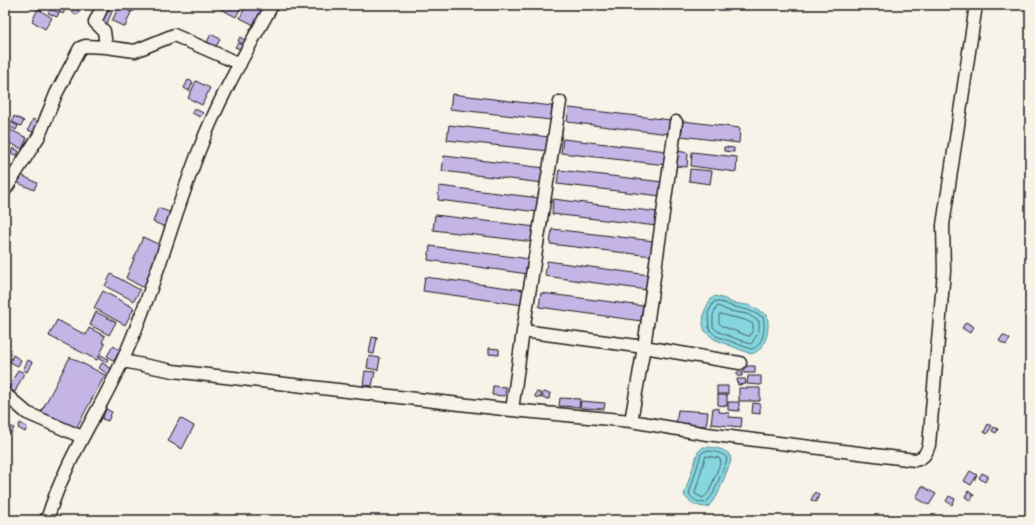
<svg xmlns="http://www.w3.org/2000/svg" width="1035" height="525" viewBox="0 0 1035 525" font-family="Mynerve,sans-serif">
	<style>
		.water { fill: #86d6e0; stroke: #5c8c92 }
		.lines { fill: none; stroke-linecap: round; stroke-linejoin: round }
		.shore { stroke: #46666a; stroke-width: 1 }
		.building { fill: #c4b5e6; stroke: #1c1c1c }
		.minor-casing { stroke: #1c1c1c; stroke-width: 15 }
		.minor { stroke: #f7f3e8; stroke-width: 12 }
	</style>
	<rect width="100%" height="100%" fill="#f7f3e8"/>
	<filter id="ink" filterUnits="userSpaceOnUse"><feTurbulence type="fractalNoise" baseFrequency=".025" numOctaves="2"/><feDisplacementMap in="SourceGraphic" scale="8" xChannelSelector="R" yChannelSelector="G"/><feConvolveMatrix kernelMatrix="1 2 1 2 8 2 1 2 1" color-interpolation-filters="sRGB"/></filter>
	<g filter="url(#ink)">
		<path class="water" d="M715,296l10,3 7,4 16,2 19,10c3,13 0,35 -16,39l-37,-15 -9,-8 -2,-6 1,-13 6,-12z
			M703,447c10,0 20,1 27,8l1,6 -14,35 -9,11c-10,0 -18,-3 -24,-12l14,-43z"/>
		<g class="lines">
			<path class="shore" d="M715,301l9,2 7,3 17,4 15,7c3,10 0,30 -12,32l-35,-13 -7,-7 -1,-16z
				M718,306l11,5 18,3 12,7v10l-7,12 -2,1 -31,-12 -6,-5v-12z
				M720,314l25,6 8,4v5l-3,7h-2l-26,-10 -3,-3v-7z
				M705,451c8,0 15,1 21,6l1,3 -14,34 -7,9c-6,0 -14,-3 -17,-9l12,-40z
				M706,456l13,2 2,3 -12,31 -6,6 -8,-4v-1z"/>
		</g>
		<path class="building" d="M127,5l8,4 -2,3 -7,-4z
			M221,5h21l-6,12 -17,-9z
			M246,5h17l-9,20 -14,-7z
			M119,6l12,6 -6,15 -13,-6z
			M61,7l4,3 -2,4 -4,-2z
			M74,8l5,3 -2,4 -5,-3z
			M38,9l14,9 -7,11 -13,-8z
			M51,9l8,4 -2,4 -9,-4z
			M105,9l7,3 -6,13 -7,-3z
			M211,34l9,5 -5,10 -9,-5z
			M240,37l8,5 -2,4 -8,-5z
			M238,43l8,4 -8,15 -8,-5 2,-3 6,3 4,-7 -7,-3z
			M188,80l5,2 -4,9 -5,-3z
			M196,81l14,7 -8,17 -14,-7z
			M452,94l100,12 -1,14 -101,-11z
			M194,108l9,5 -3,4 -8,-4z
			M569,108l102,12 -2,14 -102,-12z
			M14,116l10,5 -3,5 -9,-4z
			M5,117l4,2 -4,7z
			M33,119l9,5 -4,10 -10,-4z
			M683,121l57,7 -1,15 -58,-7z
			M11,122l7,4 -2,4 -7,-4z
			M449,125l100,12 -1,14 -101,-11z
			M7,128l20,10 -5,11 -17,-8v-9z
			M563,139l104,12 -1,14 -105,-12z
			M724,147l10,1v4l-10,-1z
			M13,148l6,3 -2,5 -6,-3z
			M678,151l10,2 -1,14 -11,-1z
			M692,152l45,5 -1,15 -45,-6z
			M444,156l101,12 -2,15 -101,-12z
			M690,169l22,2 -2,13 -21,-3z
			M559,170l104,12 -2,14 -104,-12z
			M19,174l18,9 -3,7 -18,-8z
			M439,186l101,12 -2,14 -100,-12z
			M553,199l105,13 -1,14 -105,-12z
			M158,208l14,5 -6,14 -13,-5z
			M435,215l101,12 -2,15 -101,-12z
			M552,229l102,12 -2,15 -102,-12z
			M143,237l19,9 -18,42 -18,-10z
			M430,246l100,13 -2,15 -100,-14z
			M547,261l102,14 -2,15 -102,-14z
			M111,274l29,16 -6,11 -29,-15z
			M425,277l100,13 -2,15 -100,-14z
			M103,291l31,17 -9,17 -31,-17z
			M541,293l102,13 -2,15 -102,-14z
			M96,312l20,10 -7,13 -19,-10z
			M57,320l29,15 3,-7 16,8 -3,6 3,2 -8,16 -48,-24z
			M966,322l8,5 -4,6 -8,-5z
			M1003,335l7,4 -4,6 -7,-4z
			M372,337l5,1 -3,16 -5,-1z
			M113,346l7,4 -6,11 -7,-5z
			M489,348l10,1v6l-10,-1z
			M13,355l8,5 -3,6 -8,-4z
			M101,355l7,4 -2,4 -7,-4z
			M369,356l11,2 -2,12 -11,-2z
			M70,357l35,18 -31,57 -34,-18z
			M28,360l4,2 -5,10 -4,-2z
			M102,363l10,6 -3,6 -10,-7z
			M743,366h12v7h-11z
			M18,370l6,3 -9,19 -7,-3z
			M365,371l10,1 -3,14 -9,-1z
			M737,372h5v4h-5z
			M748,376h13v9l-14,-1z
			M737,379h8l1,5 -8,1z
			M493,386l13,1 -1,9 -13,-1z
			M717,386h11v8h-11z
			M739,388h21v13h-21z
			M536,392l5,1v5l-6,-1z
			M543,392l7,1 -1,6 -7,-1z
			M718,395h9v11l-9,-1z
			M560,398l20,1 -1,8 -20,-1z
			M581,401l24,2 -1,6 -24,-1z
			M728,402h11v9l-11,-1z
			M753,403l7,1v10l-8,-1z
			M713,408l6,1v3l10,1v4l13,1 -1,9 -30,-3z
			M106,409l6,3 -4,9 -6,-2z
			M678,410l30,2 -2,14 -30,-2z
			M180,418l14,8 -12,23 -14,-8z
			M20,423l7,4 -2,5 -7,-4z
			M7,424l7,4 -3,6 -6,-3z
			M988,424l4,2 -5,8 -3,-2z
			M994,427l4,2 -2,4 -4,-2z
			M970,471l7,4 -6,10 -7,-4z
			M982,473l6,3 -3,6 -6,-4z
			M922,486l14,8 -7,11 -13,-7z
			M968,491l6,4 -3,5 -6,-3z
			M815,492l4,3 -3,7 -5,-2z
			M949,496l6,3 -3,6 -6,-4z
			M41,513l6,3 -2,4 -7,-1z"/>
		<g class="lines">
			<defs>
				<path id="minor" d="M103,5l-8,17 9,9 2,16
					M560,102l-37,229 121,16 96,16
					M5,190l34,-54 17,-42 24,-46 5,-2 21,1 29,4 39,-16 66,29
					M123,361l50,10 339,39 119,11 76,13 208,26c9,-2 11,-6 14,-15l15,-174 -1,-46 33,-220
					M5,394l22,19 55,24
					M512,410l11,-79
					M631,421l13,-74 32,-225
					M47,520c18,-62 57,-114 81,-172 28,-65 46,-134 72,-200 19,-50 46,-96 72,-143"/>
			</defs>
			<use href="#minor" class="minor-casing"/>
			<use href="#minor" class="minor"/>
		</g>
	</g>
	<rect width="1035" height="525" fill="none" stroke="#f7f3e8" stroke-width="20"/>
	<rect x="10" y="10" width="1015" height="505" fill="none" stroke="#1c1c1c" stroke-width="1.5" filter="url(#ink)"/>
</svg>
